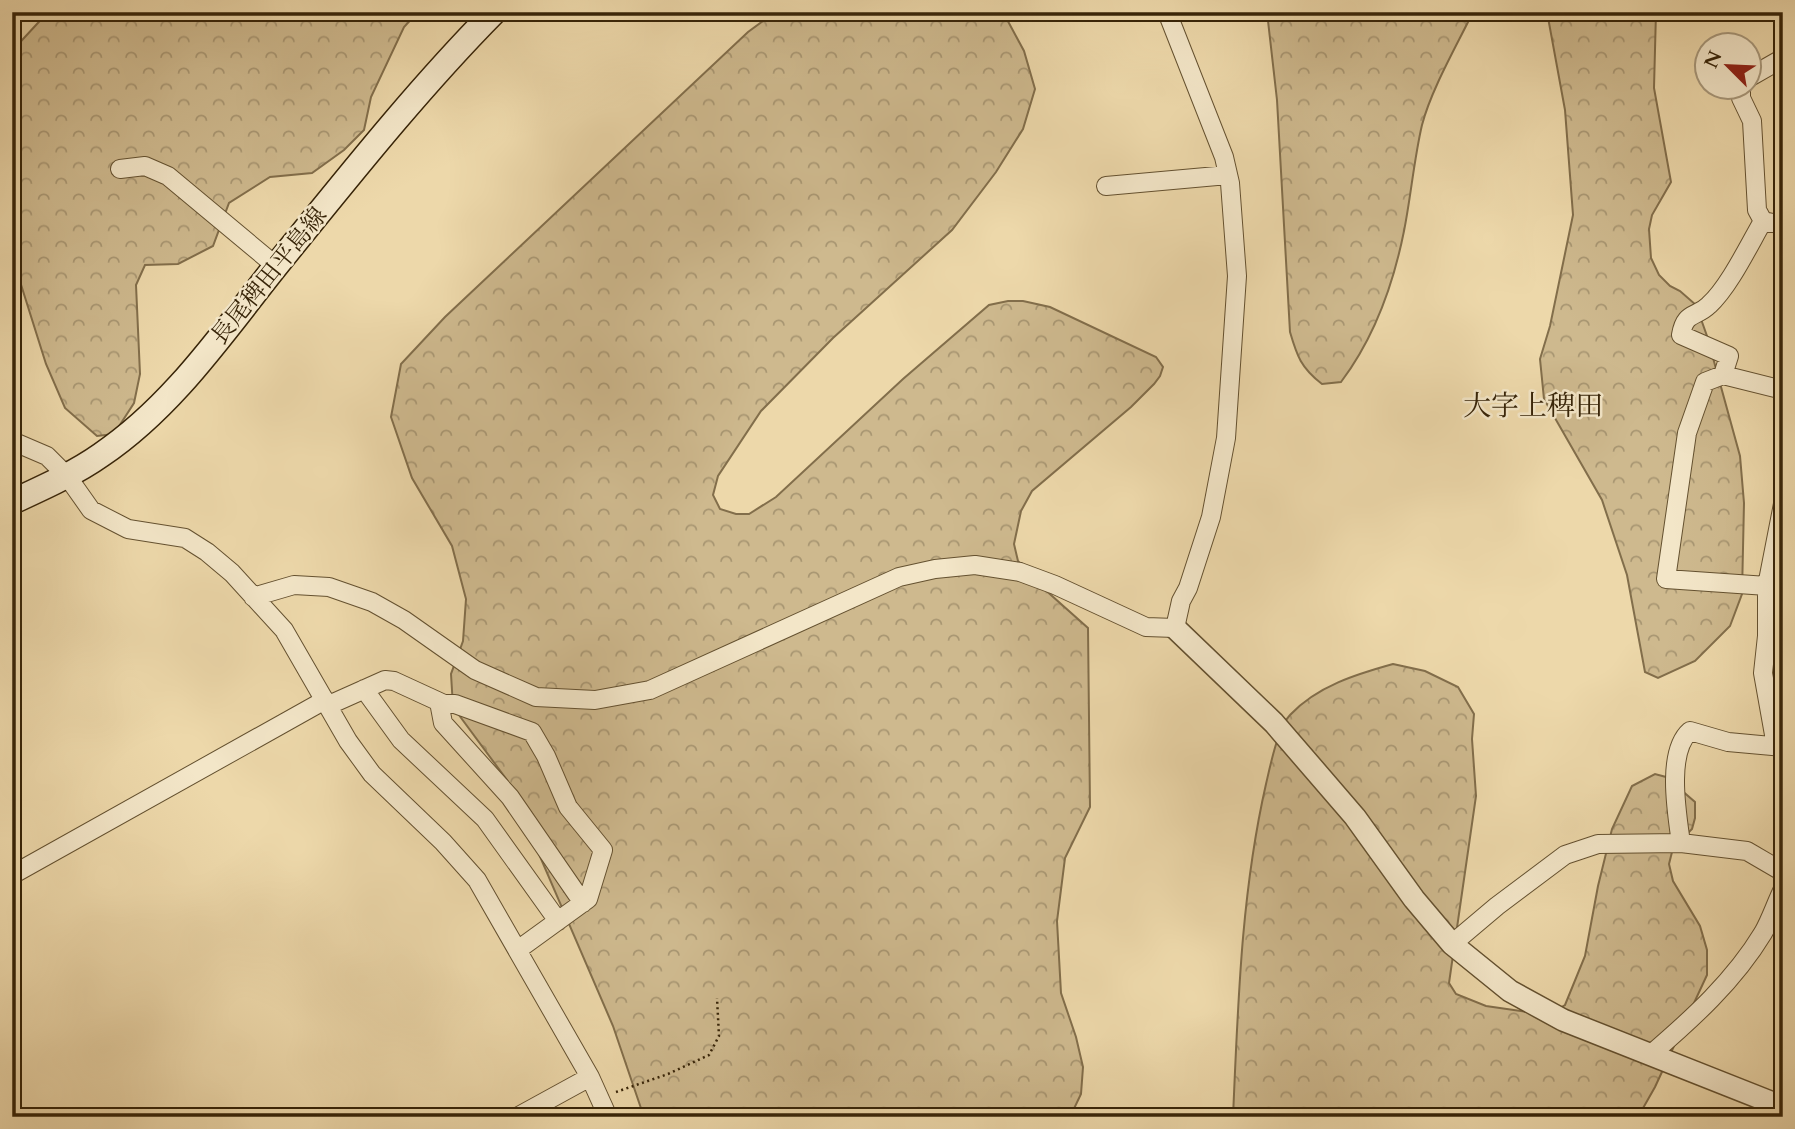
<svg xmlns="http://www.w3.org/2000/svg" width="1795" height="1129" viewBox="0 0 1795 1129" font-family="Cardo,'Noto Serif JP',serif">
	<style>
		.forest { fill: url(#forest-crowns); stroke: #826e4b; stroke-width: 2 }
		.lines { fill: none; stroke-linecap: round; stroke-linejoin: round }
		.minor-casing { stroke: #645130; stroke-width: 20 }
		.tertiary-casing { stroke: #645130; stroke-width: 24 }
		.secondary-casing { stroke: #372408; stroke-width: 27 }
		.path { stroke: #372408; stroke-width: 2.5; stroke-dasharray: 2 3.5; stroke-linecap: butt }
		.minor { stroke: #f3e6c8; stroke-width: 18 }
		.tertiary { stroke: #f3e6c8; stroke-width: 21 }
		.secondary { stroke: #f3e6c8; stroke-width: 24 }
		.labels { text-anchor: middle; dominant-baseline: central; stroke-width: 5; stroke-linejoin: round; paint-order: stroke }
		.street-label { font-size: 24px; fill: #372408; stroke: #f3e6c8 }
		.quarter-label { font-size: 28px; fill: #372408; stroke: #f3e6c8 }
	</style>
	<defs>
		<pattern id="forest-crowns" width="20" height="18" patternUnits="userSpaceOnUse" patternTransform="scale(1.75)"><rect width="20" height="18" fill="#ceb98e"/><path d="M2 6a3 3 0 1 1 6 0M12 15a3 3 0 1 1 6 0" fill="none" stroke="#a89672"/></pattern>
	</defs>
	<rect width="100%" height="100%" fill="#edd8aa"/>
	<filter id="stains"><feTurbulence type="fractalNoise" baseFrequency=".00286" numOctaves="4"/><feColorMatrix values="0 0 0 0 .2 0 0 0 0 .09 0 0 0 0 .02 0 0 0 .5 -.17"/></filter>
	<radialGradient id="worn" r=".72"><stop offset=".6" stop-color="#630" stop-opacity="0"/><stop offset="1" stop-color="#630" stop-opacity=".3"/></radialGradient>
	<path class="forest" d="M48,12h370l-14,15 -33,70 -7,33 -20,20 -32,23 -42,4 -41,26 -16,43 -35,18 -33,1 -9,20 4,89 -6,29 -20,31 -17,2 -32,-28 -19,-44 -34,-108v-205z
		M775,12h228l21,39 11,38 -12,40 -27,43 -44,58 -119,108 -72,73 -43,65 -5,19 7,14 16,5h13l27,-17 127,-118 86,-74 19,-4h15l27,6 106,50 7,10 -3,9 -6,8 -23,23 -99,84 -11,20 -7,33 4,17 15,18 55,49 2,179 -25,51 -8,63 4,72 15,44 7,30 -2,27 -11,23h-426l-31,-91 -106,-246 -54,-73 -2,-33 12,-33 3,-42 -14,-53 -40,-68 -21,-61 10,-53 44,-47 303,-285z
		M1267,12h206c-16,33 -42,78 -51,113 -8,34 -11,71 -18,106 -11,55 -29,106 -63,151l-19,2c-21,-16 -25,-28 -32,-52l-13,-232z
		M1547,12h109l-2,76 17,94 -19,33 -3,14 2,29 8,17 11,11 10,5 16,14 11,31 33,120 4,47 -2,91 -12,32 -35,35 -37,17 -13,-6 -18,-97 -25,-75 -58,-101 -4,-40 10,-33 23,-111 -8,-105z
		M1393,664l32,7 33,16 16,27 -2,25 4,57 -27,187 7,11 30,12 49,7h16l14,-8 20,-49 13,-70 14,-57 20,-43 23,-12 11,3 29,25v16l-3,11 -19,19 -4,16 4,17 27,45 7,24v25l-52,112 -17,30h-405c5,-112 8,-223 33,-333 4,-17 12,-57 24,-69 27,-29 67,-41 103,-51z"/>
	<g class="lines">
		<defs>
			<path id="minor" d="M1750,77l28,-16 5,2
				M1741,88v10l11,23 5,89 6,11
				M120,169l25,-3 23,10 108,90
				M1106,186l122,-11
				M1723,375l6,-19 -48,-21c4,-24 15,-17 28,-30 20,-18 40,-60 54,-84l20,4
				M12,441l35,15 20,20 24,34 37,19 57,9 22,14 25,21 52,57 64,111 24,33 71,68 34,38 113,197 18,40
				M1767,586l-101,-7 21,-146 18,-51 18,-7 60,15
				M253,597l41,-12 35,2 43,15 32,18 71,50 61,27 59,3 55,-10 249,-113 36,-8 40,-4 45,7 35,13 91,42 29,1 6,-27 7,-13 23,-71 15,-79 11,-162 -7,-93 -6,-26 -57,-145
				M364,689l37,51 84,79 73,102
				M439,702l4,21 67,74 73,106
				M329,705l56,-25 9,1 50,23h11l77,28 14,24 22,51 35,43 -15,49 -69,50
				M1776,746l-13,-73 4,-37v-50l16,-82
				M1681,843c-4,-29 -15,-91 9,-112l38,11 55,5
				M12,875l313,-175
				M1452,944l45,-38 68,-51 33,-11 83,-1 66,8 36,21
				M1650,1055c42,-36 84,-74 113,-122 8,-14 13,-30 20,-44
				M517,1117l73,-40"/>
			<path id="tertiary" d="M1175,628l99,95 81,94 59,82 38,45 58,47 53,29 220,87"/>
			<path id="secondary" d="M12,502c30,-14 62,-28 89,-47 74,-50 124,-126 179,-194 69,-85 137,-171 214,-249"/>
		</defs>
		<use href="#minor" class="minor-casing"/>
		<use href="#tertiary" class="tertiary-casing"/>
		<use href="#secondary" class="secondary-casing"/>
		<path class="path" d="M616,1092l52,-18 41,-19 10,-19 -2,-38"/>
		<use href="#minor" class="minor"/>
		<use href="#tertiary" class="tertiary"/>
		<use href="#secondary" class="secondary"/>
	</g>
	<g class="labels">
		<g class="street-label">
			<text transform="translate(269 276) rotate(-51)">長尾稗田平島線</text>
		</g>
		<g class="quarter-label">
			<text x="1533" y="406">大字上稗田</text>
		</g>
	</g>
	<rect width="1795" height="1129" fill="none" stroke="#edd8aa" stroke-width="42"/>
	<rect x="14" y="14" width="1767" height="1101" fill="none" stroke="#372408" stroke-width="3.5"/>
	<rect x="21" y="21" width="1753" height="1087" fill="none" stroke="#372408" stroke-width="2"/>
	<g transform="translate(1728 66) rotate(294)"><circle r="33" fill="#f3e6c8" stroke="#a8987b" stroke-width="2"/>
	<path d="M0-5L12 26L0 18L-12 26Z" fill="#8f2418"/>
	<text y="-10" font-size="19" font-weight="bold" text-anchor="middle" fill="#372408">N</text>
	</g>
	<rect width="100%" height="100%" filter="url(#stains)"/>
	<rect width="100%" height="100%" fill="url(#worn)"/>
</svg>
